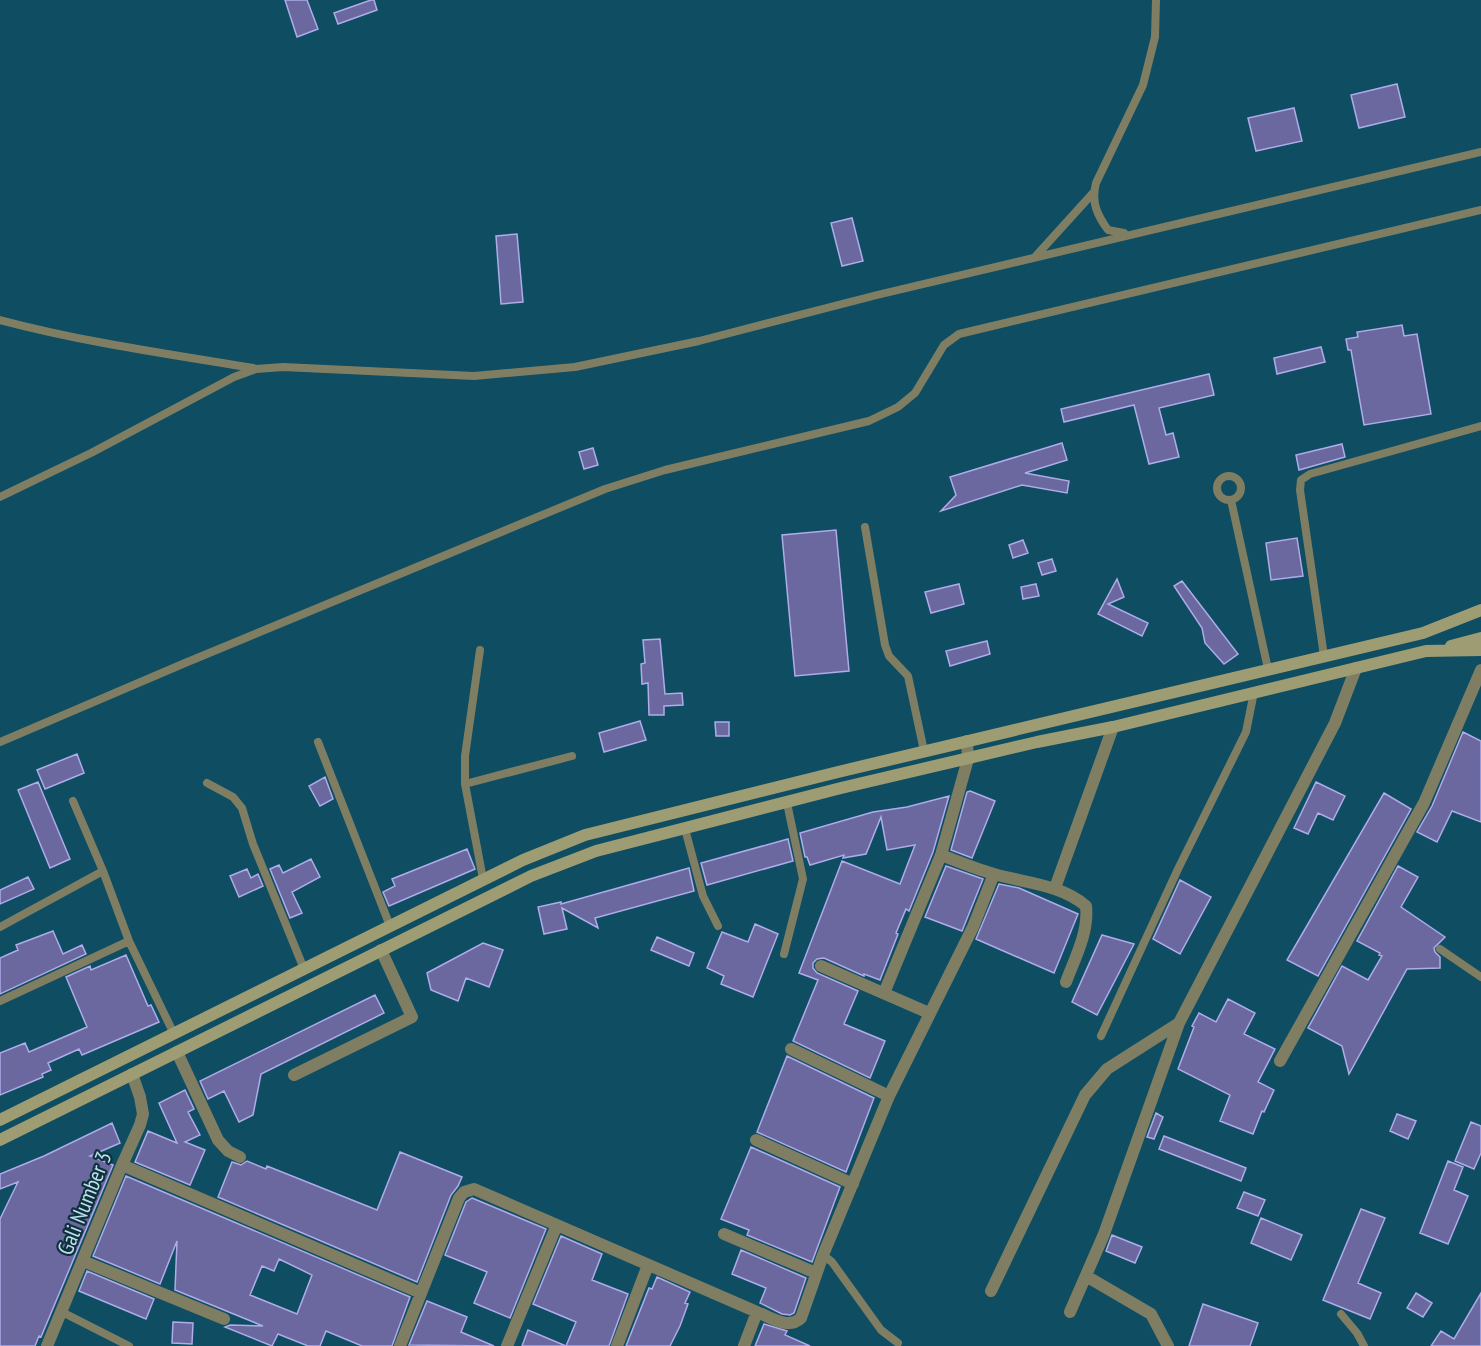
<svg xmlns="http://www.w3.org/2000/svg" width="1481" height="1346" viewBox="0 0 1481 1346" font-family="'PT Sans Narrow',sans-serif">
	<style>
		.building { fill: #6b68a0; stroke: #aeace9; stroke-width: 1.5; fill-rule: evenodd }
		.lines { fill: none; stroke-linecap: round; stroke-linejoin: round }
		.lane { stroke: #7f7e63; stroke-width: 8 }
		.street { stroke: #7f7e63; stroke-width: 12 }
		.secondary { stroke: #9e9c72; stroke-width: 12 }
		.labels { text-anchor: middle; dominant-baseline: central; stroke-width: 4.5; stroke-linejoin: round; paint-order: stroke }
		.street-label { font-size: 22px; fill: #bce0ef; stroke: #10313c }
	</style>
	<rect width="100%" height="100%" fill="#0e4d62"/>
	<path class="building" d="M285,0h22l11,29 -21,8z
		M371,0h3l3,10 -39,14 -4,-11z
		M1397,84l8,33 -46,11 -8,-33z
		M1294,108l8,33 -46,10 -8,-33z
		M852,218l11,43 -21,5 -11,-43z
		M517,234l6,68 -22,2 -5,-68z
		M1402,325l2,11 13,-2 14,80 -67,11 -13,-75h-3l-2,-11 12,-2 -1,-5z
		M1321,347l4,15 -48,12 -3,-16z
		M1209,374l5,21 -55,13 7,27 7,-2 6,24 -30,7 -15,-59 -70,17 -3,-13z
		M1062,443l5,17 -42,13 44,8 -2,12 -45,-8 -81,26 15,-16 -6,-18z
		M1342,444l3,13 -46,13 -3,-15z
		M593,448l5,17 -14,4 -5,-17z
		M836,530l13,141 -54,5 -13,-141z
		M1297,538l6,38 -32,4 -5,-37z
		M1023,540l5,13 -15,5 -4,-13z
		M1052,559l4,12 -14,4 -4,-12z
		M1117,579l7,18 -16,7 40,19 -6,13 -44,-22z
		M1182,581l56,73 -14,10 -19,-21 -3,-15 -28,-42z
		M959,584l5,20 -33,9 -6,-21z
		M1036,584l3,12 -16,3 -2,-12z
		M660,639l5,55 17,-1 1,12 -19,1v9h-15l-1,-32 -6,1 -1,-20 4,-1 -2,-23z
		M987,641l3,13 -40,12 -4,-15z
		M640,721l6,19 -42,12 -5,-19z
		M715,722h14v14h-13z
		M1463,732l18,9v81l-29,-11 -15,31 -20,-10 15,-26z
		M77,754l7,19 -39,16 -8,-19z
		M325,777l8,22 -13,7 -11,-20z
		M38,782l32,77 -20,9 -32,-78z
		M1316,782l29,14 -12,24 -15,-7 -10,21 -14,-6z
		M970,791l25,10 -23,57 -21,-8 16,-58z
		M1384,793l27,16 -93,167 -31,-16z
		M949,796l-16,56 -24,59 -3,-2 -10,24 2,1 -18,46 -16,-6v2l-40,-18 -7,1 -4,4v5l4,5 41,18 -14,33 41,17 -15,37 -77,-37 25,-61 -19,-7 43,-112 58,23 15,-39 -28,5 -6,-33 -15,37 -23,4 1,-3 -34,10 -3,-8h-2l-5,-24 73,-21 34,-5z
		M788,839l5,22 -86,24 -6,-22z
		M467,849l8,20 -86,37 -6,-14 12,-6 -3,-7z
		M311,859l9,18 -28,15 10,21 -12,5 -20,-49 9,-4 4,8z
		M946,866l37,13 -21,52 -37,-14z
		M1398,866l20,11 -17,30 44,30 -11,11 1,4 5,5v11l-33,1 -58,105 -7,-28 -34,-18 34,-62 26,14 14,-24 -3,-1 1,-2 -23,-12z
		M689,868l5,23 -99,27 3,10 -36,-20 5,21 -23,5 -6,-27 23,-5v2z
		M247,869l4,9 7,-4 5,12 -24,11 -9,-21z
		M28,877l6,12 -34,15v-14z
		M1180,880l31,17 -31,57 -27,-15z
		M999,884l20,4 59,26 -24,59 -78,-34z
		M755,924l23,10 -25,63 -32,-13 3,-8 -17,-8 15,-36 26,10z
		M53,931l10,23 19,-9 4,9 -86,40v-36l18,-8 -2,-5z
		M1102,935l32,9 -37,71 -25,-13z
		M657,937l37,16 -5,13 -38,-16z
		M483,943l20,7 -14,37 -23,-9 -8,23 -27,-11 -4,-17z
		M126,955l22,51 3,-1 8,17 -77,33 -3,-6 -31,14 3,7 -9,4 1,3 -43,18v-42l25,-10 4,9 58,-25 -21,-50 24,-11 1,4z
		M375,995l9,18 -123,61 -8,41 -14,7 -15,-31 -16,8 -8,-18z
		M1228,999l27,14 -11,21 31,15 -17,33 16,8 -10,22 -2,-1 -9,23 -33,-13 10,-26 -52,-26 16,-42 -2,-1 7,-13 17,9z
		M787,1056l87,42 -28,74 -89,-40z
		M185,1090l9,19 -6,3 12,23 -15,7 20,8 -15,35 -55,-23 13,-31 29,12 -18,-40z
		M1156,1113l7,4 -9,22 -7,-2z
		M1397,1114l19,7 -8,18 -18,-8z
		M1471,1122l10,4v27l-7,16 -19,-8z
		M112,1123l8,20 -30,13 23,9 -72,172 -2,-1 -4,10h-35v-127l18,-37 -18,7v-15l44,-18z
		M1164,1136l82,32 -5,13 -82,-32z
		M751,1147l89,40 -28,75 -65,-27 2,-5 -28,-11z
		M400,1152l62,25 -4,9 -7,9 -34,87 -199,-85 14,-35 9,3 6,-4 19,8 1,-3 110,44z
		M1448,1161l15,6 -9,23 14,6 -20,48 -28,-11z
		M126,1176l284,121 -18,49h-30l-36,-15 -6,15h-12l-30,-12 -6,12 -47,-19 5,-2 33,1 -88,-36 2,-49 -17,43 -67,-28zM279,1259l33,16 -15,39 -47,-19 12,-29 12,5z
		M1244,1192l21,8 -7,16 -21,-8z
		M472,1198l74,31 -36,89 -36,-15 13,-31 -42,-17 21,-53z
		M1361,1209l24,9 -27,65 23,10 -11,26 -47,-19z
		M1261,1218l41,17 -11,25 -40,-17z
		M1112,1235l30,12 -7,16 -29,-12z
		M561,1236l41,18 -10,26 36,14 -19,52h-87l6,-16 38,16 10,-24 -43,-18z
		M741,1250l65,28 -12,35 -4,2 -8,-1 -22,-11 6,-15 -34,-14z
		M87,1271l67,28 -8,20 -67,-28z
		M657,1277l33,15 -5,11 3,1 -8,22 -10,20h-44l23,-58 3,1z
		M1416,1293l16,10 -9,14 -16,-9z
		M1481,1293v53h-50l10,-15 13,8z
		M427,1301l40,16 -6,15 33,14 -85,-1z
		M1203,1304l55,19 -8,23h-61z
		M173,1322l20,1 -1,21 -20,-1z
		M764,1324l23,7 -2,4 25,11h-55z"/>
	<g class="lines">
		<path class="lane" d="M1124,233l-16,-3c-11,-15 -17,-28 -12,-47l47,-98 12,-48 1,-37
			M1035,257l58,-64
			M0,320c83,22 168,34 253,48
			M1217 488a12 12 0 1 1 24 0a12 12 0 1 1-24 0Z
			M0,497l91,-44 143,-76 22,-8 27,-2 191,9 101,-9 124,-26 178,-46 604,-143
			M1231,500l37,169
			M865,527l20,118 4,11 19,20 16,75
			M480,650l-15,106v28l18,95
			M1324,656l-24,-166 1,-10 9,-6 171,-48
			M0,742l185,-79 420,-174 60,-19 204,-49 29,-14 17,-14 29,-48 15,-11 522,-124
			M318,742l72,184
			M207,783l26,14 9,11 11,36 51,125
			M465,784l107,-28
			M73,801l30,70 26,70 45,93
			M685,829l18,67 15,30
			M0,927l103,-56
			M1440,949l41,28
			M784,954l19,-75 -16,-76
			M0,1001l129,-60
			M1101,1036l77,-167 68,-137 8,-40
			M823,1255l9,7 49,68 17,13
			M62,1312l67,34
			M1341,1314l16,19 7,13"/>
		<path class="street" d="M941,855c18,7 35,14 53,19 31,9 66,10 92,32 3,26 -11,52 -20,76
			M1055,888l58,-161
			M821,966l108,47
			M884,993l57,-138 27,-96 -1,-18
			M791,1049l98,47
			M177,1052l41,88 10,11 12,6
			M1280,1061l144,-258 57,-133
			M294,1075l118,-58 -31,-67
			M756,1140l97,44
			M122,1165l299,128
			M724,1234l92,39
			M83,1261l141,58
			M1086,1276l65,38 17,32
			M991,1291l94,-196 22,-26 72,-46
			M1070,1312l34,-78 75,-211 156,-300 21,-55
			M47,1346l75,-181 18,-40 3,-11 -3,-17 -8,-23
			M400,1346l59,-148 5,-6 10,-3 283,123c15,6 31,18 44,6l22,-63 66,-159 84,-169 21,-53
			M507,1346l49,-119
			M617,1346l31,-81
			M744,1346l13,-34"/>
		<path class="secondary" d="M1451,646l30,-8
			M0,1120l523,-260 62,-25 253,-63 585,-139 58,-23
			M0,1140l531,-264 65,-25 245,-63 196,-46 76,-15 313,-76 55,-1"/>
	</g>
	<g class="labels">
		<g class="street-label">
			<text transform="translate(84 1203) rotate(-68)">Gali Number 3</text>
		</g>
	</g>
</svg>
